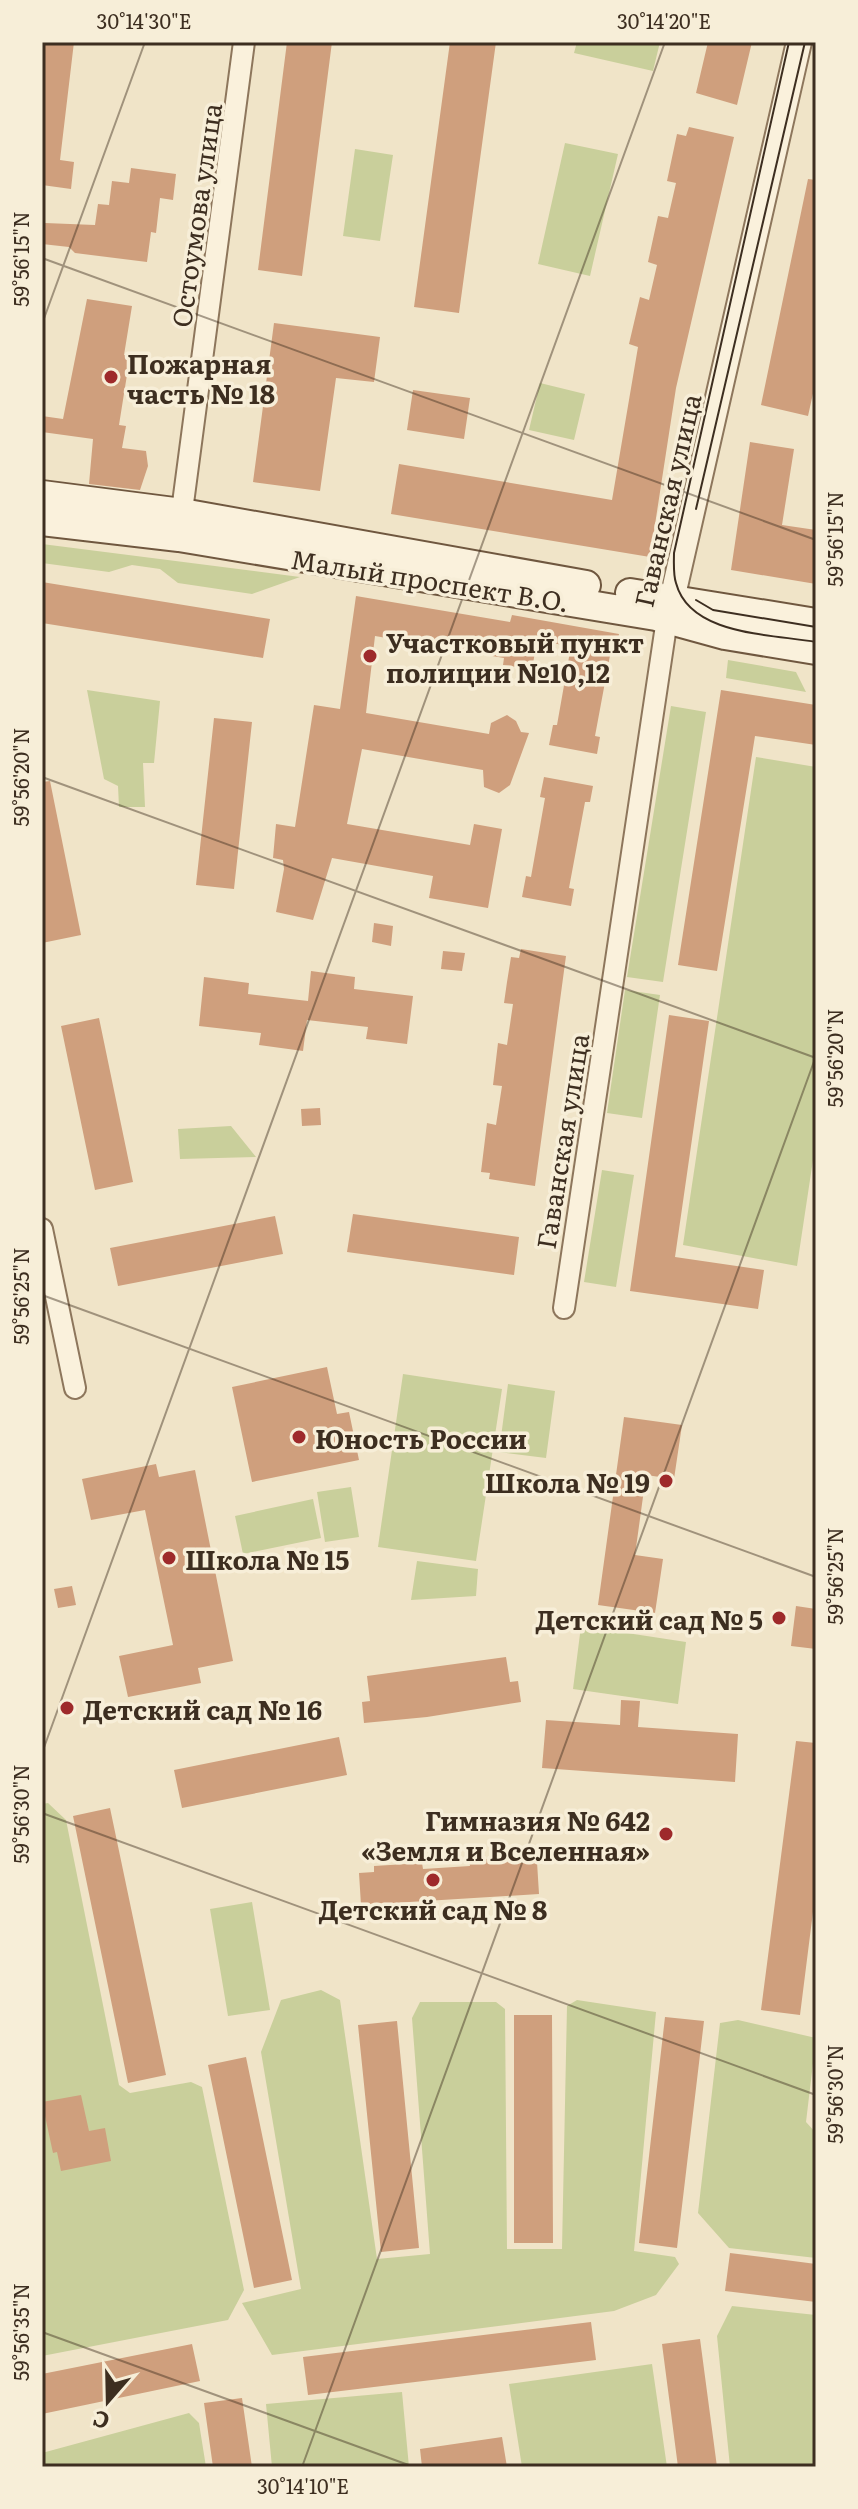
<svg xmlns="http://www.w3.org/2000/svg" width="858" height="2509" viewBox="0 0 858 2509" font-family="Literata,serif">
	<style>
		.green { fill: #c9cf9b }
		.building { fill: #cf9f7d }
		.lines { fill: none; stroke-linecap: round; stroke-linejoin: round }
		.minor-casing { stroke: #8d765c; stroke-width: 24 }
		.tertiary-casing { stroke: #8d765c; stroke-width: 28 }
		.secondary-casing { stroke: #6f573f; stroke-width: 32 }
		.minor { stroke: #faf1dc; stroke-width: 20 }
		.tertiary { stroke: #faf1dc; stroke-width: 24 }
		.secondary { stroke: #faf1dc; stroke-width: 28 }
		.tram { stroke: #3d2e20; stroke-width: 2 }
		.ticks { fill: none; stroke: #3d2e20; stroke-width: 2; stroke-opacity: 0.45 }
		.poi-dot { fill: #9e2a2b; stroke: #f7eed8; stroke-width: 3 }
		.labels { text-anchor: middle; dominant-baseline: central; stroke-width: 7; stroke-linejoin: round; paint-order: stroke }
		.street-label { font-size: 26px; fill: #3d2e20; stroke: #f7eed8 }
		.poi-label { font-size: 26px; font-weight: bold; fill: #3d2e20; stroke: #f7eed8; text-anchor: start }
		.neatline { fill: none; stroke: #3d2e20; stroke-width: 3 }
		.ticks-label { font-size: 20px; text-anchor: middle; fill: #3d2e20 }
	</style>
	<rect width="100%" height="100%" fill="#f0e4c8"/>
	<path class="green" d="M577,42h83l-7,29 -79,-18z
		M565,143l53,11 -28,122 -52,-12z
		M355,149l38,6 -13,86 -37,-5z
		M540,383l45,11 -11,46 -45,-10z
		M42,544l258,33 -48,17 -74,-11 -18,-14 -28,-4 -23,7 -67,-9z
		M728,660l68,12 10,20 -80,-14z
		M87,690l73,11 -6,62h-11l2,44h-26l-1,-21 -14,-7z
		M671,706l35,6 -43,270 -36,-5z
		M756,757l60,10v373l-19,126 -114,-21z
		M625,990l35,5 -18,123 -35,-5z
		M231,1126l25,31 -76,2 -2,-30z
		M602,1170l32,5 -18,112 -32,-5z
		M403,1374l99,15 -26,172 -98,-14z
		M508,1384l47,7 -9,67 -47,-6z
		M351,1487l8,50 -34,5 -8,-50z
		M313,1499l8,39 -78,16 -8,-38z
		M417,1561l61,8 -2,27 -65,4z
		M581,1626l105,16 -8,62 -105,-15z
		M48,1803l18,17 53,265 11,8 61,-11 11,5 42,203 -16,30 -186,36v-552z
		M252,1902l18,108 -42,6 -18,-107z
		M321,1990l19,10 37,259 53,-5 -18,-236 8,-16h76l9,7 2,240h55l5,-243 10,-6 79,12 -22,239 41,6 4,7 -23,31 -42,16 -342,44 -30,-52 59,-14 -40,-237 20,-52z
		M738,2020l78,18 -10,84 10,11v125l-87,-10 -31,-35 22,-190z
		M732,2306l84,9v152h-86l-13,-131z
		M652,2364l15,103h-145l-13,-83z
		M402,2392l7,75h-137l-6,-63z
		M189,2413l10,10 7,44h-164v-14z"/>
	<path class="building" d="M42,42h32l-14,118 14,2 -3,27 -29,-4z
		M287,42h45l-30,234 -44,-6z
		M450,42h46l-37,271 -45,-6z
		M708,42h44l-15,63 -41,-12z
		M689,127l45,10 -58,251 -26,169 -259,-43 8,-50 213,36 26,-153 -9,-3 11,-47 9,3 8,-35 -9,-3 10,-46 10,2 8,-35 -9,-2 10,-47 9,2z
		M131,168l45,6 -3,26 -13,-2 -4,35 -5,-1 -4,30 -72,-9 -6,-6 -27,-3 3,-21 50,2 3,-21 11,1 3,-24 17,2z
		M808,179l8,1v200l-8,36 -47,-11z
		M87,299l45,7 -8,49 6,1 -11,69 7,1 -4,22 24,3 2,15 -8,24 -51,-6 4,-45 -51,-7v-16l21,3z
		M274,323l106,14 -6,45 -38,-4 -16,113 -67,-9z
		M413,390l57,8 -6,41 -57,-9z
		M750,442l44,7 -12,76 34,5v54l-85,-14z
		M42,582l228,37 -7,39 -221,-35z
		M356,596l154,26 2,-7 107,19 -3,17 -5,-1 -16,86 5,1 -3,17 -48,-9 4,-20h4l14,-79 -34,-5 -5,28 -29,-4 1,-7 -129,-22 -9,77 123,21 2,-11 16,-8 9,6 5,11 8,1 -19,52 -11,8 -15,-6 -1,-17 -121,-21 -15,75 123,21 4,-21 28,5 -14,79 -59,-10 4,-22 -101,-18 -19,62 -37,-8 8,-43 -1,-9 -10,-2 3,-34 19,3 19,-122 26,4z
		M721,690l95,15v40l-61,-9 -38,235 -39,-6z
		M214,718l38,4 -18,167 -38,-4z
		M544,777l49,9 -3,16h-5l-16,86 5,1 -3,17 -49,-9 4,-21 5,1 14,-79 -5,-1z
		M50,781l31,154 -39,8v-161z
		M374,923l19,3 -2,20 -19,-4z
		M521,949l45,7 -31,230 -46,-7 1,-6 -9,-1 6,-49 9,2 6,-39 -9,-1 5,-42 9,2 6,-41 -9,-1 3,-21 4,-25 8,1z
		M443,951l22,2 -3,18 -21,-2z
		M311,971l44,6 -1,12 59,7 -6,48 -41,-5 2,-12 -61,-7 -4,31 -44,-6 2,-12 -62,-7 5,-49 45,6 -1,11 60,7z
		M669,1015l40,6 -34,236 89,13 -6,39 -128,-18z
		M99,1018l34,164 -38,8 -34,-164z
		M320,1108l1,17 -19,1 -1,-17z
		M353,1214l166,23 -5,38 -167,-23z
		M275,1216l8,38 -165,32 -8,-38z
		M327,1367l10,47 12,-2 10,48 -107,22 -20,-95z
		M624,1417l58,8 -8,54 -28,-4 -11,80 28,4 -8,54 -57,-8z
		M156,1464l3,13 36,-7 38,191 -35,7 3,15 -73,14 -9,-41 54,-11 -28,-135 -54,10 -9,-41z
		M72,1586l4,19 -18,3 -4,-19z
		M796,1606l20,3v40l-25,-3z
		M506,1657l4,25 8,-1 3,21 -94,15 -63,6 -2,-21 8,-1 -3,-25z
		M621,1700l19,1 -2,26 100,7 -3,48 -193,-14 4,-48 74,5z
		M339,1737l8,38 -165,33 -8,-38z
		M796,1741l20,2v145l-16,127 -39,-5z
		M110,1808l56,267 -38,8 -55,-267z
		M516,1857l1,6 20,-1 2,32 -178,11 -2,-32 15,-1v-6l48,-3 1,6 47,-3 -1,-6z
		M514,2015h38l1,228h-39z
		M665,2017l39,4 -27,227 -38,-5z
		M397,2021l22,227 -38,4 -23,-227z
		M246,2057l46,223 -38,8 -46,-223z
		M81,2095l8,36 16,-3 6,33 -50,10 -4,-19 -4,1 -11,-51z
		M730,2253l86,11v38l-91,-11z
		M591,2322l5,38 -288,35 -5,-38z
		M700,2339l17,128h-39l-16,-123z
		M192,2344l8,37 -158,33v-40z
		M242,2398l10,69h-39l-9,-64z
		M502,2437l5,30h-85l-2,-18z"/>
	<g class="lines">
		<defs>
			<path id="minor" d="M180,526l64,-484
				M42,1229l33,159
				M564,1308l103,-689"/>
			<path id="tertiary" d="M668,617l131,-575"/>
			<path id="secondary" d="M42,495l140,18 404,72
				M42,521l137,16 477,79 69,19 91,15
				M630,593l186,30"/>
		</defs>
		<use href="#minor" class="minor-casing"/>
		<use href="#tertiary" class="tertiary-casing"/>
		<use href="#secondary" class="secondary-casing"/>
		<use href="#minor" class="minor"/>
		<use href="#tertiary" class="tertiary"/>
		<use href="#secondary" class="secondary"/>
		<path class="tram" d="M789,42l-115,511c0,9 -1,21 2,30 14,53 96,51 140,59
			M696,509l109,-467
			M696,600l17,10 103,17"/>
	</g>
	<path class="ticks" d="M42,258l774,282M42,324l103,-282M42,777l774,281M42,1295l774,282M42,1753l623,-1711M42,1813l774,282M42,2332l372,135M302,2467l514,-1411"/>
	<g class="poi-dot">
		<circle cx="111" cy="377" r="8"/>
		<circle cx="370" cy="656" r="8"/>
		<circle cx="299" cy="1437" r="8"/>
		<circle cx="666" cy="1481" r="8"/>
		<circle cx="169" cy="1558" r="8"/>
		<circle cx="779" cy="1618" r="8"/>
		<circle cx="67" cy="1708" r="8"/>
		<circle cx="666" cy="1834" r="8"/>
		<circle cx="433" cy="1880" r="8"/>
	</g>
	<g class="labels">
		<g class="street-label">
			<text transform="translate(195 215) rotate(-82)">Остоумова улица</text>
			<text transform="translate(666 500) rotate(-77)">Гаванская улица</text>
			<text transform="translate(430 579) rotate(9)">Малый проспект В.О.</text>
			<text transform="translate(561 1141) rotate(-81)">Гаванская улица</text>
		</g>
		<g class="poi-label">
			<text x="127" y="362">Пожарная<tspan x="127" dy="30">часть № 18</tspan></text>
			<text x="386" y="641">Участковый пункт<tspan x="386" dy="30">полиции №10,12</tspan></text>
			<text x="315" y="1437">Юность России</text>
			<text x="650" y="1481" text-anchor="end">Школа № 19</text>
			<text x="185" y="1558">Школа № 15</text>
			<text x="763" y="1618" text-anchor="end">Детский сад № 5</text>
			<text x="83" y="1708">Детский сад № 16</text>
			<text x="650" y="1819" text-anchor="end">Гимназия № 642<tspan x="650" dy="30">«Земля и Вселенная»</tspan></text>
			<text x="433" y="1908" text-anchor="middle">Детский сад № 8</text>
		</g>
	</g>
	<rect width="858" height="2509" fill="none" stroke="#f7eed8" stroke-width="88"/>
	<g transform="translate(108 2401) rotate(200)" stroke="#f7eed8" stroke-width="6" paint-order="stroke">
	<path d="M0-6L14 30L0 20L-14 30Z" fill="#3d2e20"/>
	<text y="-12" font-size="22" font-weight="bold" text-anchor="middle" fill="#3d2e20">С</text>
	</g>
	<rect x="44" y="44" width="770" height="2421" class="neatline"/>
	<g class="ticks-label">
		<text x="144" y="29">30°14'30"E</text>
		<text x="664" y="29">30°14'20"E</text>
		<text transform="translate(22 259) rotate(-90)" y="7">59°56'15"N</text>
		<text transform="translate(836 539) rotate(-90)" y="7">59°56'15"N</text>
		<text transform="translate(22 777) rotate(-90)" y="7">59°56'20"N</text>
		<text transform="translate(836 1058) rotate(-90)" y="7">59°56'20"N</text>
		<text transform="translate(22 1296) rotate(-90)" y="7">59°56'25"N</text>
		<text transform="translate(836 1576) rotate(-90)" y="7">59°56'25"N</text>
		<text transform="translate(22 1814) rotate(-90)" y="7">59°56'30"N</text>
		<text transform="translate(836 2094) rotate(-90)" y="7">59°56'30"N</text>
		<text transform="translate(22 2332) rotate(-90)" y="7">59°56'35"N</text>
		<text x="303" y="2494">30°14'10"E</text>
	</g>
</svg>
